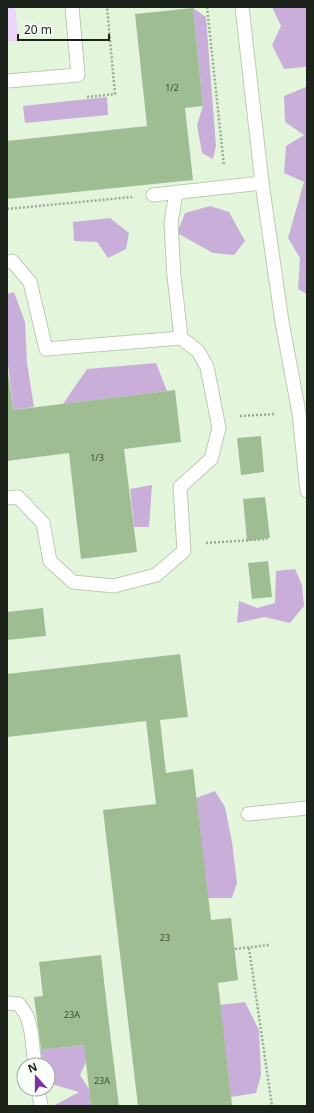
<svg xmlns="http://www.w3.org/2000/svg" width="314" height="1113" viewBox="0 0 314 1113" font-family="'Noto Sans',sans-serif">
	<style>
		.green { fill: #eed5fc }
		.forest { fill: #caaeda }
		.building { fill: #9ebd93 }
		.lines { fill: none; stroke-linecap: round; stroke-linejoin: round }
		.service-casing { stroke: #b9cdb3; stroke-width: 15 }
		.path { stroke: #9baa96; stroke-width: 2.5; stroke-dasharray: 2 2; stroke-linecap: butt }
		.service { stroke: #fff; stroke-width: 13 }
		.labels { text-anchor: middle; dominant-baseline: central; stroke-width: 4; stroke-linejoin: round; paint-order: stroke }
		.number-label { font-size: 9px; fill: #3c4a38 }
	</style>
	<rect width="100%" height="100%" fill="#e3f6dc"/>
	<path class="green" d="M7,7h8l4,34 -12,1z"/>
	<path class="forest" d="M272,7h35v57l-2,3 -21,2 -12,-24 9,-19z
		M193,8l13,9 10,129 -3,13 -11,-6 -5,-28 6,-19z
		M306,87l1,2v205l-9,-5 2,-31 -12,-20 16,-56 -20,-9 2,-27 18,-11 -19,-13 -1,-26z
		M107,97l1,18 -83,8 -2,-17z
		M210,206l19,6 16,29 -11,14 -21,-2 -36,-20 8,-20z
		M110,218l19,15 -3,16 -18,9 -11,-16 -23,-1 -1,-19z
		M14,292l11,30 2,41 7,44 -21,3 -6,-53v-63z
		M156,363l11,28 -104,13 24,-35z
		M152,485l-3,42h-15l-4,-38z
		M295,569l7,16 2,21 -14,17 -25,-6 -28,6 2,-22 18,7 18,-5 1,-32z
		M215,791l10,16 7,35 5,41 -5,15h-24l-12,-100z
		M245,1002l14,28 2,45 -5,18 -25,4 -11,-92z
		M84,1045l3,15 -7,15 9,14 2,17h-38l26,-14 -31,-9v-18h-13l-1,-2 7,-13z"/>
	<path class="building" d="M193,8l10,98 -18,2 8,72 -186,19v-58l140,-15 -12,-112z
		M7,365l6,45 162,-20 6,52 -57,7 13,103 -56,7 -12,-106 -62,8z
		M261,436l3,36 -23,3 -4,-37z
		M265,497l5,41 -23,3 -4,-42z
		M268,561l4,36 -20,2 -4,-36z
		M43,608l3,28 -39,4v-28z
		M180,654l8,63 -28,3 6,53 27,-4 18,151 20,-2 7,62 -20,3 14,122 -12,1h-82l-35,-296 53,-6 -10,-83 -139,16v-63z
		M101,955l10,86 8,65h-28l-7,-61 -43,5 -7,-53 9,-1 -4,-34z"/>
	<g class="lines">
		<defs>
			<path id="service" d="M242,7l20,176 20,139 17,91 8,78
				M7,81l71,-6 -6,-68
				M176,192l-5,31 3,53 7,62
				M153,195l109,-12
				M7,262l5,-1 18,21 16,67 135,-11 17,13 9,16 12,61 -8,31 -31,28 4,64 -28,24 -42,11 -41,-4 -23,-21 -7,-38 -25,-26 -11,1
				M248,814l59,-6
				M7,1003l12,1 8,12 4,15 4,34
				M38,1089l3,17"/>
		</defs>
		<use href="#service" class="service-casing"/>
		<path class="path" d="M207,7l17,159
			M87,97l28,-3 -8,-87
			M7,209l125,-12
			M240,416l36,-2
			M206,543l61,-4
			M249,948l23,158
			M235,949l34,-4"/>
		<use href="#service" class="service"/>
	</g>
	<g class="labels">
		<g class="number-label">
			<text x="172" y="87">1/2</text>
			<text x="97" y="457">1/3</text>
			<text x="165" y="937">23</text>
			<text x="72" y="1014">23А</text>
			<text x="102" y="1080">23А</text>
		</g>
	</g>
	<rect width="314" height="1113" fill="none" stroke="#1c231a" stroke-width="16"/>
	<g transform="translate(36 1077) rotate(339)"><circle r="19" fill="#fafef9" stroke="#a1a6a0"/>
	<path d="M0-3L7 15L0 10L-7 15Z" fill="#7e30a1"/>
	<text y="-6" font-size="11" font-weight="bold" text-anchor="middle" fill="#1c231a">N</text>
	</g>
	<path d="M18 34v6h91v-6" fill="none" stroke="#1c231a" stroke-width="2"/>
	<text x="24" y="34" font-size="12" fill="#1c231a" stroke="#fafef9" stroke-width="3" paint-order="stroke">20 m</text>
</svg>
